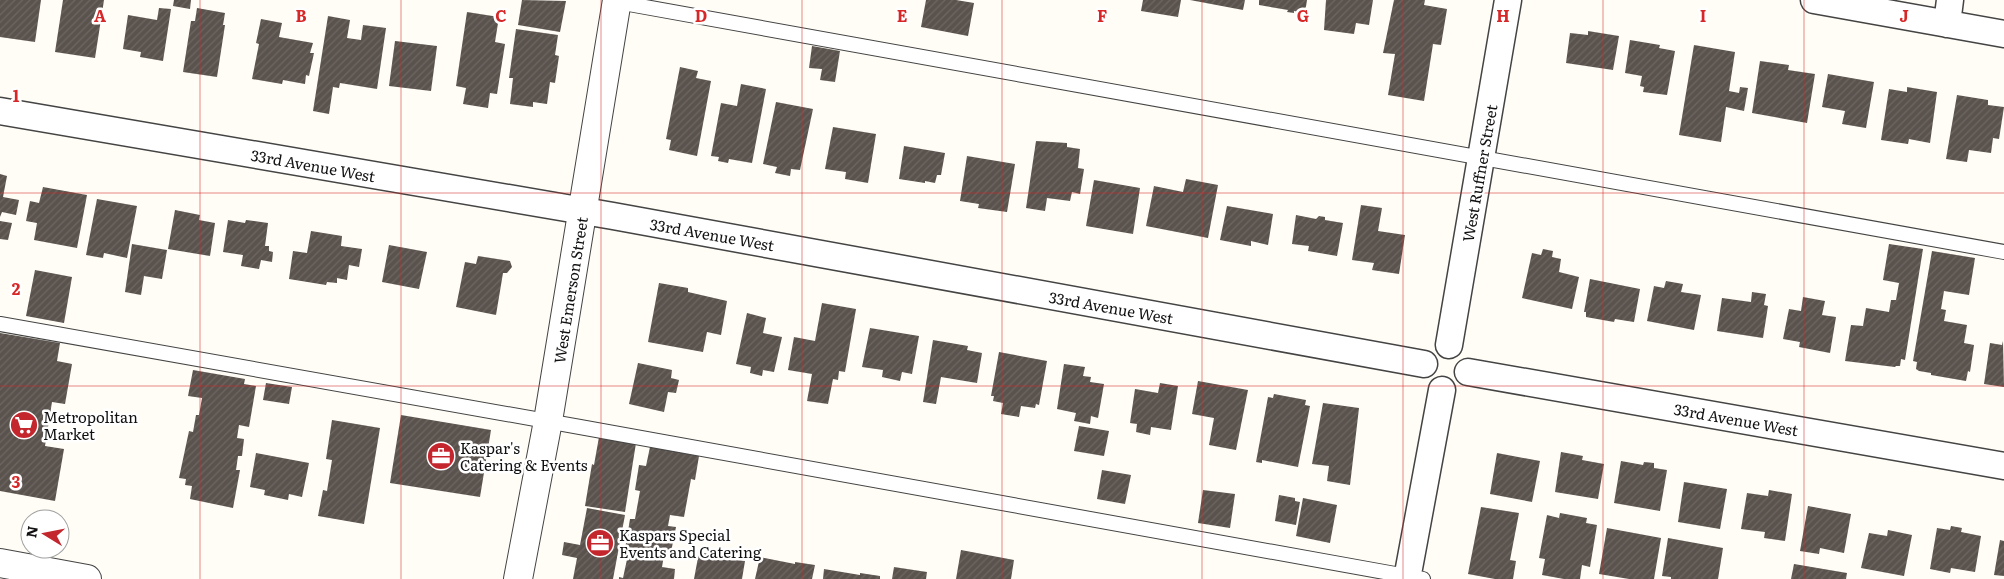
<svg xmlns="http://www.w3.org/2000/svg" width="2004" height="579" viewBox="0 0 2004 579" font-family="Literata,serif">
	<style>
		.building { fill: url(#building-hatch) }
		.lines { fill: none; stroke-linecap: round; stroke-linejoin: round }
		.service-casing { stroke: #444; stroke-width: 16 }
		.minor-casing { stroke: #444; stroke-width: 29 }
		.tertiary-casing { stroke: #444; stroke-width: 30 }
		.service { stroke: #fff; stroke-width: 14 }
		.minor { stroke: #fff; stroke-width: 26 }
		.tertiary { stroke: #fff; stroke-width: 28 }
		.grid { fill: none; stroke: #d62828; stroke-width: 1; stroke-opacity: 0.55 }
		.labels { text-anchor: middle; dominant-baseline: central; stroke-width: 5; stroke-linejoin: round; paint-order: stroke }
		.street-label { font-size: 15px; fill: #111; stroke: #fff }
		.poi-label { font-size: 15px; fill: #111; stroke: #fff; text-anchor: start }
		.grid-label { font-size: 16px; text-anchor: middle; font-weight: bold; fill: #d62828; stroke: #fff; stroke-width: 5; stroke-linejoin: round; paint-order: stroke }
	</style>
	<defs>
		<pattern id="building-hatch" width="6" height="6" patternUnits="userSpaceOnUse" patternTransform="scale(1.25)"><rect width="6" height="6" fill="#5a524d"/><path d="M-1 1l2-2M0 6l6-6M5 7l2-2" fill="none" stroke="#6d6662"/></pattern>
	</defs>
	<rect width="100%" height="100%" fill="#fffdf5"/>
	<path class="building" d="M0,0h41l-6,42 -35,-5z
		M63,0h41l-9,58 -40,-6z
		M174,0h17l-1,9 -17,-3z
		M522,0l44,1 -6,31 -42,-7z
		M926,0h30l18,3 -6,33 -47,-9z
		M1143,0h38l-3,17 -37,-6z
		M1190,0h55l-2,10z
		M1259,0h48l-2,13 -11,-2v2l-7,-1 1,-2 -29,-5z
		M1326,0h47l-4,25 -13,-2 -2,11 -30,-4z
		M1394,0h31l-1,5 23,4 -6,36 -8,-1 -9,57 -36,-6 7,-41 -12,-1z
		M159,8l12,1 -8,52 -23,-4 1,-5 -18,-3 5,-34 29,5z
		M197,8l28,5 -2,12h2l-8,52 -34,-5 8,-51h4z
		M467,12l32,5 -4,25 10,2 -8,50 -7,-1 -2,15 -25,-4 3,-16 -10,-2z
		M328,16l22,4 -3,18 14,2 2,-15 23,3 -9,61 -37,-6 -1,5 -6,-1 -4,27 -16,-3z
		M261,19l21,4 -3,14 34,6 -3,10h4l-5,23 -3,-1 -1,9 -22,-4 -1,4 -30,-5 7,-35 -3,-1z
		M516,29l42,6 -3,20 4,1 -4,27 -5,-1 -3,22 -14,-2v5l-23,-3 3,-26h-4z
		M1588,31l31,5 -6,34 -47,-7 4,-30 18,2z
		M1630,40l30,5 -1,3 16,3 -8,44 -24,-3 1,-5 -4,-1 2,-10 -17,-3z
		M395,41l42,5 -6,45 -42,-5z
		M1694,45l41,7 -6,39 10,2 1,-6 8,1 -4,23 -18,-4 -5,35 -42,-7z
		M812,46l28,5 -5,31 -15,-2 2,-11 -13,-1z
		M1760,61l29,4 -1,5 27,4 -8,49 -55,-10z
		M680,67l18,4 -2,7 15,3 -14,75 -28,-6 2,-10 -5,-1z
		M1828,74l46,8 -8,46 -24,-4 3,-13 -23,-4z
		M741,84l25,5 -14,74 -23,-4 -1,4 -10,-2 1,-4 -8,-1 10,-53 16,3z
		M1907,87l30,5 -7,51 -21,-4 -1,5 -27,-4 8,-51 18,3z
		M1957,95l31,5v5l16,2 -5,32 -6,-1 -2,15 -22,-3 -2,12 -21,-3z
		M776,102l37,7 -13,61 -9,-1 -1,7 -15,-3 2,-6 -14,-3z
		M833,127l43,7 -8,49 -23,-4 1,-7 -21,-3z
		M1036,141l31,2v4l13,2 -2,19 6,1 -4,25 -8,-2 -2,9 -23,-3 -2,13 -19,-3z
		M904,146l41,7 -4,22h-4l-2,8 -10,-2v2l-26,-4z
		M967,156l48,8 -8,48 -29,-4 1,-4 -19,-3z
		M0,174l7,2 -4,21 16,3 -3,15 -14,-3 -2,5z
		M1186,179l32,6 -10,53 -62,-12 8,-40 29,6z
		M1094,180l46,8 -7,46 -47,-8z
		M43,187l44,8 -10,53 -43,-8 3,-17 -11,-2 4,-20 9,2z
		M97,199l40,7 -10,52 -23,-5 -1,5 -17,-3z
		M1361,205l21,3 -4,23 27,4 -6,39 -27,-4 2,-7 -22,-3z
		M1227,206l46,8 -5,31 -17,-4v5l-31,-6z
		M175,210l25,5 -1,5 16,3 -5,33 -42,-7z
		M1296,215l20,4 3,-3 6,1v3l18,3 -6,33 -29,-5 1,-5 -17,-2z
		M228,220l17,3 1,-3 22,3 -3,23h4v5l4,1 -1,10 -11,-2 -2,9 -18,-3 2,-11 -20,-3z
		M0,221l12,2 -4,17 -8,-1z
		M311,231l31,5 -1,10 21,3 -3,18 -10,-2 -2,15 -10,-2v5l-10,-1 -1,3 -37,-6 4,-28 14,2z
		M132,244l35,6 -5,29 -18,-3 -3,19 -16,-3z
		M1889,244l34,5 -18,111 -4,-1 -1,7h-4l-1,1 -50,-6 6,-36 12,1 3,-18 23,4 2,-12h5l3,-17 -16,-3z
		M389,245l38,7 -8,37 -37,-7z
		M1543,249l10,2 -1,6 9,2 -2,13 20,5 -7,32 -50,-11 10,-45 9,2z
		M1932,251l43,7 -6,37 -25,-4 -3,18 5,1 -2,11 23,4 -3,18 10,2 -4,27 -2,-1 -2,10 -35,-6v-2l-12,-2 -3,-2 1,-7 -4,-1z
		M478,256l32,5 2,6 -5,6h-4l-7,42 -40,-8 9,-45 11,2z
		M35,270l37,7 -8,46 -38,-7z
		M1590,279l50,10 -6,33 -19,-3 -1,3 -28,-5v-5h-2z
		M1666,281l17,3 -2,8 20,3 -7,35 -47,-9 7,-35 10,2z
		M659,283l29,5v4l39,9 -6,34 -14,-3 -4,20 -55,-10z
		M1752,292l14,2 -2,11 4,1 -5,32 -46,-7 5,-33 29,4z
		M1803,297l22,4 -3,14 14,2 -6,36 -31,-6 1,-5 -17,-3 6,-30 12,2z
		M822,303l34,6 -11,63 -6,-1 -1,9 -5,-1 -5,25 -21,-3 5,-27 -24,-4 6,-33 21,4z
		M747,313l19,5 -3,15 19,4 -8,35 -11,-2 -1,6 -12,-3 1,-6 -15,-3z
		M870,328l49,8 -7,38 -10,-2 -2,9 -18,-4 1,-7 -21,-3z
		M0,333l60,10 -3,18 15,3 -7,40 -13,-2 -7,44 19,3 -9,52 -55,-10z
		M933,340l35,6 -1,4 15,3 -5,30 -36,-6 -5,27 -13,-2z
		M2003,341l1,46 -20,-3 6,-41 12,2z
		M999,352l48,9 -8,44 -3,-1 -1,4 -14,-2 -2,11 -18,-3 2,-11 -10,-2 1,-5h-3z
		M638,363l34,7 -1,8 8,2 -3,13 -8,-1 -4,20 -35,-8z
		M1064,364l21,3 -2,9 8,1 -1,5 14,2 -6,34 -7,-2 -1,8 -16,-3 2,-8 -19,-4z
		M193,370l52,9 -1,5 12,2 -7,41 -10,-2 -2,13 7,1 -2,17h-4l-2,14h4l-7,38 -43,-9 2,-13 -7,-1 1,-6 -7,-1 10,-47 4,1 3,-17h3l3,-17 -14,-2z
		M1198,381l50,9 -12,60 -27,-5 5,-27 -22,-4z
		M266,383l26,4 -3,17 -26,-4z
		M1160,383l18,3 -7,44 -20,-3 -1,8 -14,-3 1,-8 -7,-1 5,-34 23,4z
		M1274,394l32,6 -1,5 5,1 -12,61 -36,-7v3l-6,-1 12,-65 5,1z
		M1323,403l36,5 -9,77 -23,-4 2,-15 -17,-2z
		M401,415l90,15 -11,67 -90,-14z
		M332,420l48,8 -16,96 -46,-8 5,-26 4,1 5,-31 -6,-1z
		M1079,426l30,5 -5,25 -30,-5z
		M599,437l37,6 -11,69 -40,-6 7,-42 2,1z
		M650,447l49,9 -4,24 -4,-1 -7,38 -14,-2 -2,11 8,1 -6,30 -6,-2 -2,12 13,2 -1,10h-55v-2l4,1 6,-28 -4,-1 5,-30h5l5,-28 -5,-1 4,-25 7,1z
		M1561,452l22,4 -1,4 22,4 -6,35 -43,-7z
		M256,453l53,10 -7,34 -13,-3 -1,6 -24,-5 1,-5 -15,-3z
		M1497,453l43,8 -8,41 -42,-8z
		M1621,461l22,4 1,-3 10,1v5l13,2 -7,41 -46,-8z
		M1102,470l29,5 -6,29 -28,-5z
		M1684,482l43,7 -7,40 -42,-7z
		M1203,490l32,4 -5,34 -32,-5z
		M1769,490l23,4 -7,47 -21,-3 1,-6 -24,-3 6,-36 21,3z
		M1279,495l16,3v3l5,1 -4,23 -21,-4z
		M1303,498l34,7 -7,38 -34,-7z
		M1808,506l43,8 -7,39 -24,-5 -1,6 -19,-3z
		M1481,507l38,6 -9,47 6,1 -3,18h-18l-27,-5z
		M587,508l38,7 -12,64h-40l4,-21 -15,-3 2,-13 16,3z
		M1560,513l27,5 -1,5 11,2 -7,42 -8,-2 -2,14h-16l-22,-4 3,-16 -6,-1 8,-43 12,3z
		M1951,526l11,2 -1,4 20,4 -6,36 -24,-4 -1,5 -20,-4 7,-41 13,2z
		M1607,528l54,10 -7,41h-25l-30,-5z
		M1888,530l24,5 -8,41 -43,-8 8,-35 18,3z
		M1668,538l55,10 -5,31h-47v-2l-9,-1z
		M2000,540l4,1v35l-10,-1z
		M961,550l53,10 -3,19h-55z
		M699,552l46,9 -3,18h-48z
		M760,557l35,7v-2l20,3 -3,14h-57z
		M1794,564l53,9 -1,6h-55z
		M894,567l33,5 -1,7h-34z
		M824,569l36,6v-2l20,3v3h-57z"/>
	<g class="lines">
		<defs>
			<path id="service" d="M612,1l1392,251
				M0,324l580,103 843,152"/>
			<path id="minor" d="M1814,0l190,34
				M1947,24l3,-24
				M0,111l613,105 811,148
				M1449,345l59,-345
				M1468,372l536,94
				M1407,579l35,-189"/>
			<path id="tertiary" d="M0,563l87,16
				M518,579l30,-158 69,-421"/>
		</defs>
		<use href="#service" class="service-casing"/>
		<use href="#minor" class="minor-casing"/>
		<use href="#tertiary" class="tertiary-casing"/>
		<use href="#service" class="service"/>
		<use href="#minor" class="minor"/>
		<use href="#tertiary" class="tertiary"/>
	</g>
	<path class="grid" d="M200,0v579M401,0v579M601,0v579M802,0v579M1002,0v579M1202,0v579M1403,0v579M1603,0v579M1804,0v579M0,193h2004M0,386h2004"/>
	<defs>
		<symbol id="supermarket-disc" viewBox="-11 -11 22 22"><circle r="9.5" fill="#c4262e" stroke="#fff"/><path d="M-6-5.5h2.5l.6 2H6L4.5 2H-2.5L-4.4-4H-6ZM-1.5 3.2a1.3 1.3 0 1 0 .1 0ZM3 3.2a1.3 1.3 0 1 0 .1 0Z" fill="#fff"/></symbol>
		<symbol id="office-disc" viewBox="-11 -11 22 22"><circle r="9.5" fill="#c4262e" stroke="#fff"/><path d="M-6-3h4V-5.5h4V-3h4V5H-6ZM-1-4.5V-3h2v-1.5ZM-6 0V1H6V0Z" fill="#fff"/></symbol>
	</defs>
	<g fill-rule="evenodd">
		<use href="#supermarket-disc" x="8" y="409" width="32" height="32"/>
		<use href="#office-disc" x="425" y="440" width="32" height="32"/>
		<use href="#office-disc" x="584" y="527" width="32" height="32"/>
	</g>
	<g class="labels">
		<g class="street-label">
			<text transform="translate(313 165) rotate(10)">33rd Avenue West</text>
			<text transform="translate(1479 173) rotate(-80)">West Ruffner Street</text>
			<text transform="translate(712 234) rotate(10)">33rd Avenue West</text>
			<text transform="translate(570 290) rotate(-81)">West Emerson Street</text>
			<text transform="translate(1111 307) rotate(10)">33rd Avenue West</text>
			<text transform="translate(1736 419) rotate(10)">33rd Avenue West</text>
		</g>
		<g class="poi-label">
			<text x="43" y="416">Metropolitan<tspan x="43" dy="17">Market</tspan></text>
			<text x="460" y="447">Kaspar's<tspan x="460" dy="17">Catering &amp; Events</tspan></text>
			<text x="619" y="534">Kaspars Special<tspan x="619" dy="17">Events and Catering</tspan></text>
		</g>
	</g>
	<g class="grid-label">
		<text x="100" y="22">A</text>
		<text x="301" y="22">B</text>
		<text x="501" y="22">C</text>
		<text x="701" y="22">D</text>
		<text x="902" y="22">E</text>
		<text x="1102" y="22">F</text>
		<text x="1303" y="22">G</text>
		<text x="1503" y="22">H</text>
		<text x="1703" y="22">I</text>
		<text x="1904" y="22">J</text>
		<text x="16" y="102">1</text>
		<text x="16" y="295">2</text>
		<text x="16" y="488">3</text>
	</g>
	<g transform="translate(45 534) rotate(280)"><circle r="24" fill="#ffffff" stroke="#a0a0a0"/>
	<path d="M0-4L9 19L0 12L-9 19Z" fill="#c4262e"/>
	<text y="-8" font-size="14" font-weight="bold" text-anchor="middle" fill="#111111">N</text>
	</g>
</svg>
